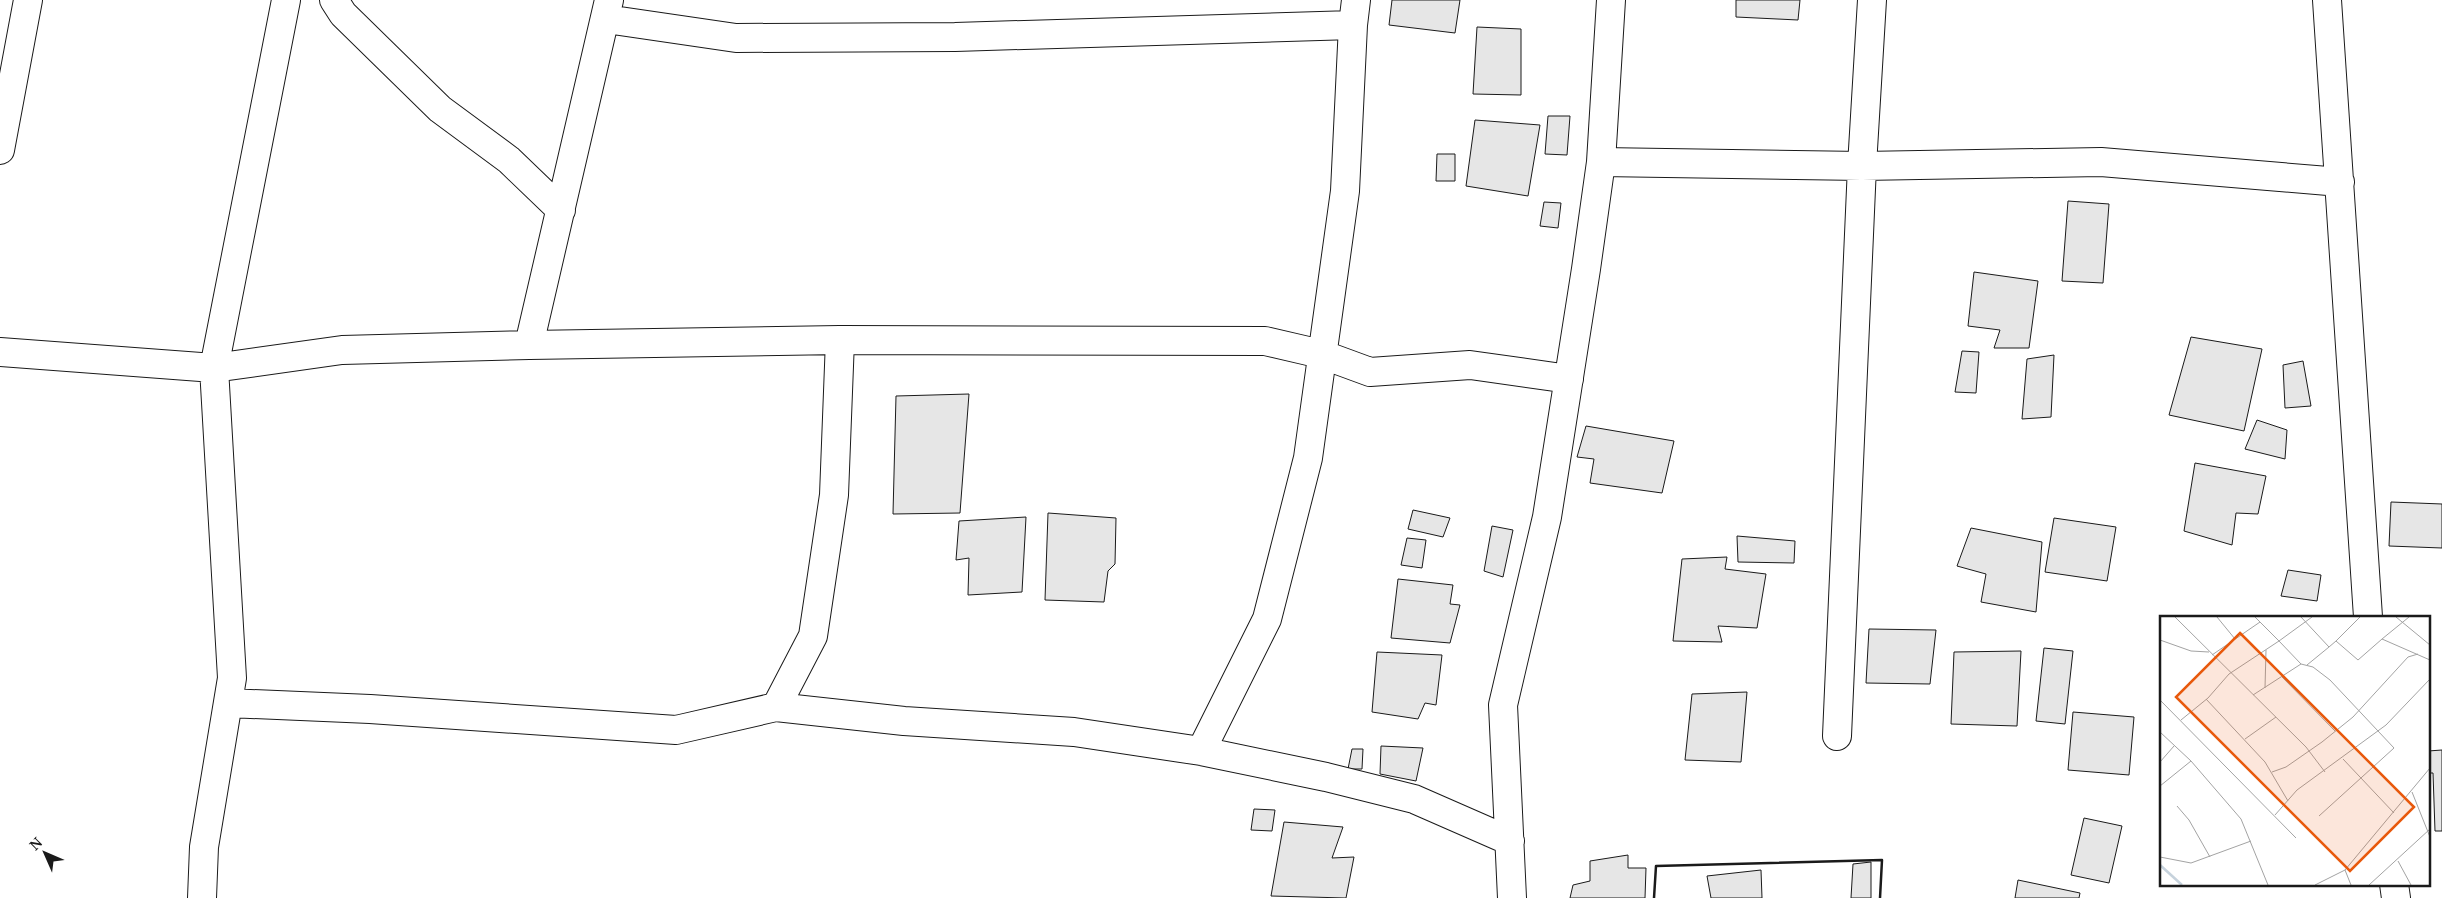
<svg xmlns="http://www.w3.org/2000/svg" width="2442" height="898" viewBox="0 0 2442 898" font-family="'Noto Serif',serif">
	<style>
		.building { fill: #e6e6e6; stroke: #1a1a1a }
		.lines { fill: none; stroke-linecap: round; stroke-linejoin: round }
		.street-casing { stroke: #1a1a1a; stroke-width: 30 }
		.street { stroke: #fff; stroke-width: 28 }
		.wall { stroke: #1a1a1a; stroke-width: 2.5 }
		.inset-river { fill: none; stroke: #c6d2dc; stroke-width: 2.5 }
		.inset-road { fill: none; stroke: #a3a3a3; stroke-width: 1 }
		.view { fill: #e8590c; fill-opacity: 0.15; stroke: #e8590c; stroke-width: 2.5 }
		.inset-edge { fill: none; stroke: #1a1a1a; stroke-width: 2.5 }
	</style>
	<rect width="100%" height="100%" fill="#fff"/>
	<path class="building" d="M1392,0h68l-5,33 -66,-8z
		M1736,0h64l-2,20 -62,-3z
		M1477,27l44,2v66l-48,-1z
		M1548,116h22l-3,39 -22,-1z
		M1475,120l65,5 -12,71 -62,-10z
		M1437,154h18v27h-19z
		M2068,201l41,3 -6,79 -41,-2z
		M1544,202l17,1 -3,25 -18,-2z
		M1974,272l64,9 -9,67h-35l6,-18 -32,-4z
		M2191,337l71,12 -18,82 -75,-16z
		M1962,351l17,1 -3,41 -21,-1z
		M2054,355l-3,62 -29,2 5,-60z
		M2303,361l8,45 -26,2 -2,-43z
		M969,394l-9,119 -67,1 3,-118z
		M2257,420l30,10 -2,29 -40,-10z
		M1586,426l88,15 -12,52 -72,-10 4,-24 -17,-2z
		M2195,463l71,13 -8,38 -22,-1 -4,32 -48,-14z
		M2391,502l51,2v44l-53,-2z
		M1413,510l37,8 -7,19 -35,-8z
		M1048,513l68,5 -1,46 -7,7 -4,31 -59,-2z
		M1026,517l-4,75 -54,3 1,-37 -13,2 3,-39z
		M2054,518l62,9 -9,54 -62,-9z
		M1492,526l21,4 -10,47 -19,-6z
		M1971,528l71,14 -6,70 -55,-10 5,-28 -29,-8z
		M1737,536l58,5 -1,22 -56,-1z
		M1407,538l19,2 -4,28 -21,-3z
		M1727,557l-2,12 41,5 -9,54 -39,-2 4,16 -49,-1 9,-82z
		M2288,570l33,5 -4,26 -36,-5z
		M1398,579l55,6 -3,19 10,1 -10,38 -59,-5z
		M1869,629l67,1 -6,54 -64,-1z
		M2044,648l29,3 -8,73 -29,-3z
		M2021,651l-4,75 -66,-2 3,-72z
		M1377,652l65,3 -6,50 -11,-2 -7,16 -46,-7z
		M1747,692l-6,70 -56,-2 7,-66z
		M2073,712l61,5 -5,58 -61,-5z
		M1381,746l42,2 -7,33 -36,-7z
		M1352,749h11l-1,20h-14z
		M2442,750v81h-7l-2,-58h-5v-22z
		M1254,809l21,1 -3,21 -21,-1z
		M2084,818l38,8 -13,57 -38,-8z
		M1284,822l59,5 -11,31 22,-1 -8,41 -75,-2z
		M1628,855v13h18l-1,30h-75l3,-13 17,-4v-20z
		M1871,862v36h-20l2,-34z
		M1761,870l1,28h-51l-4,-22z
		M2018,880l62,13 -1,5h-64z"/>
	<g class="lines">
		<defs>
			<path id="street" d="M334,0l9,14 97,95 69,51 52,50
				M2327,0l41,617
				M606,19l130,19 219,-1 398,-12
				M0,150l28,-150
				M1601,162l261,4 239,-4 239,20
				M529,345l80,-345
				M0,352l214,16 128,-18 187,-5 311,-5 425,1 56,13 49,18 100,-7 99,14
				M228,703l142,6 306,21 100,-23 128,14 170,11 127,19 125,26 88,22 96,42
				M776,707l37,-71 21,-141 6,-155
				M1837,736l25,-570 10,-166
				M1201,751l66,-132 41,-161 37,-267 8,-166 3,-25
				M2394,884l2,14
				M202,898l2,-51 28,-169 -18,-310 72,-368
				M1512,898l-9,-193 44,-188 39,-248 15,-107 10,-162"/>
		</defs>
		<use href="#street" class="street-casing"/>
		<use href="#street" class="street"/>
		<path class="wall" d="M1654,898l2,-32 226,-6 -2,38"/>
	</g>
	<g transform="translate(2160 616)">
		<rect width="270" height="270" fill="#fff"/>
		<path class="inset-river" d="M0,249l22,20"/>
		<path class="inset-road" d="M15,1l131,130 19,25M57,1l18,22M95,1l24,24 33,-24M141,1l28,30 7,-6 22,19 24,-21 48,21M236,1l34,28M222,23l27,-22M0,24l31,11 18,1M176,25l24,-24M52,39l48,-33M147,49l22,-18M122,61l53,54M105,72l1,-38M93,79l48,-31M46,83l59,63 23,39M0,84l136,138M21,104l27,-22 21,-24 50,-33 22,23 12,3 17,13 64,68 -75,68M0,116l31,29 50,58 27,66M85,123l31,-22M183,143l51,54M0,146l14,-16M112,156l14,-5 36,-25 31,-25 55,-60 10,-3M0,170l31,-25M252,176l18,45M17,190l12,14 21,37M115,199l22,-25 89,-65 44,-46M0,241l31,6 60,-22M238,245l13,24M185,254l6,15M155,269l30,-15 85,-102M209,269l61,-56"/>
		<path class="view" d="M80,17l174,174 -64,64 -174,-174z"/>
		<rect width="270" height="270" class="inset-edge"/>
	</g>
	<g transform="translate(45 853) rotate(315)" stroke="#ffffff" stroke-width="4" paint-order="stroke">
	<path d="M0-4L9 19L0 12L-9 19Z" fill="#1a1a1a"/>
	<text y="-8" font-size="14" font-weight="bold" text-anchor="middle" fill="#1a1a1a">N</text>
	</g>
</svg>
